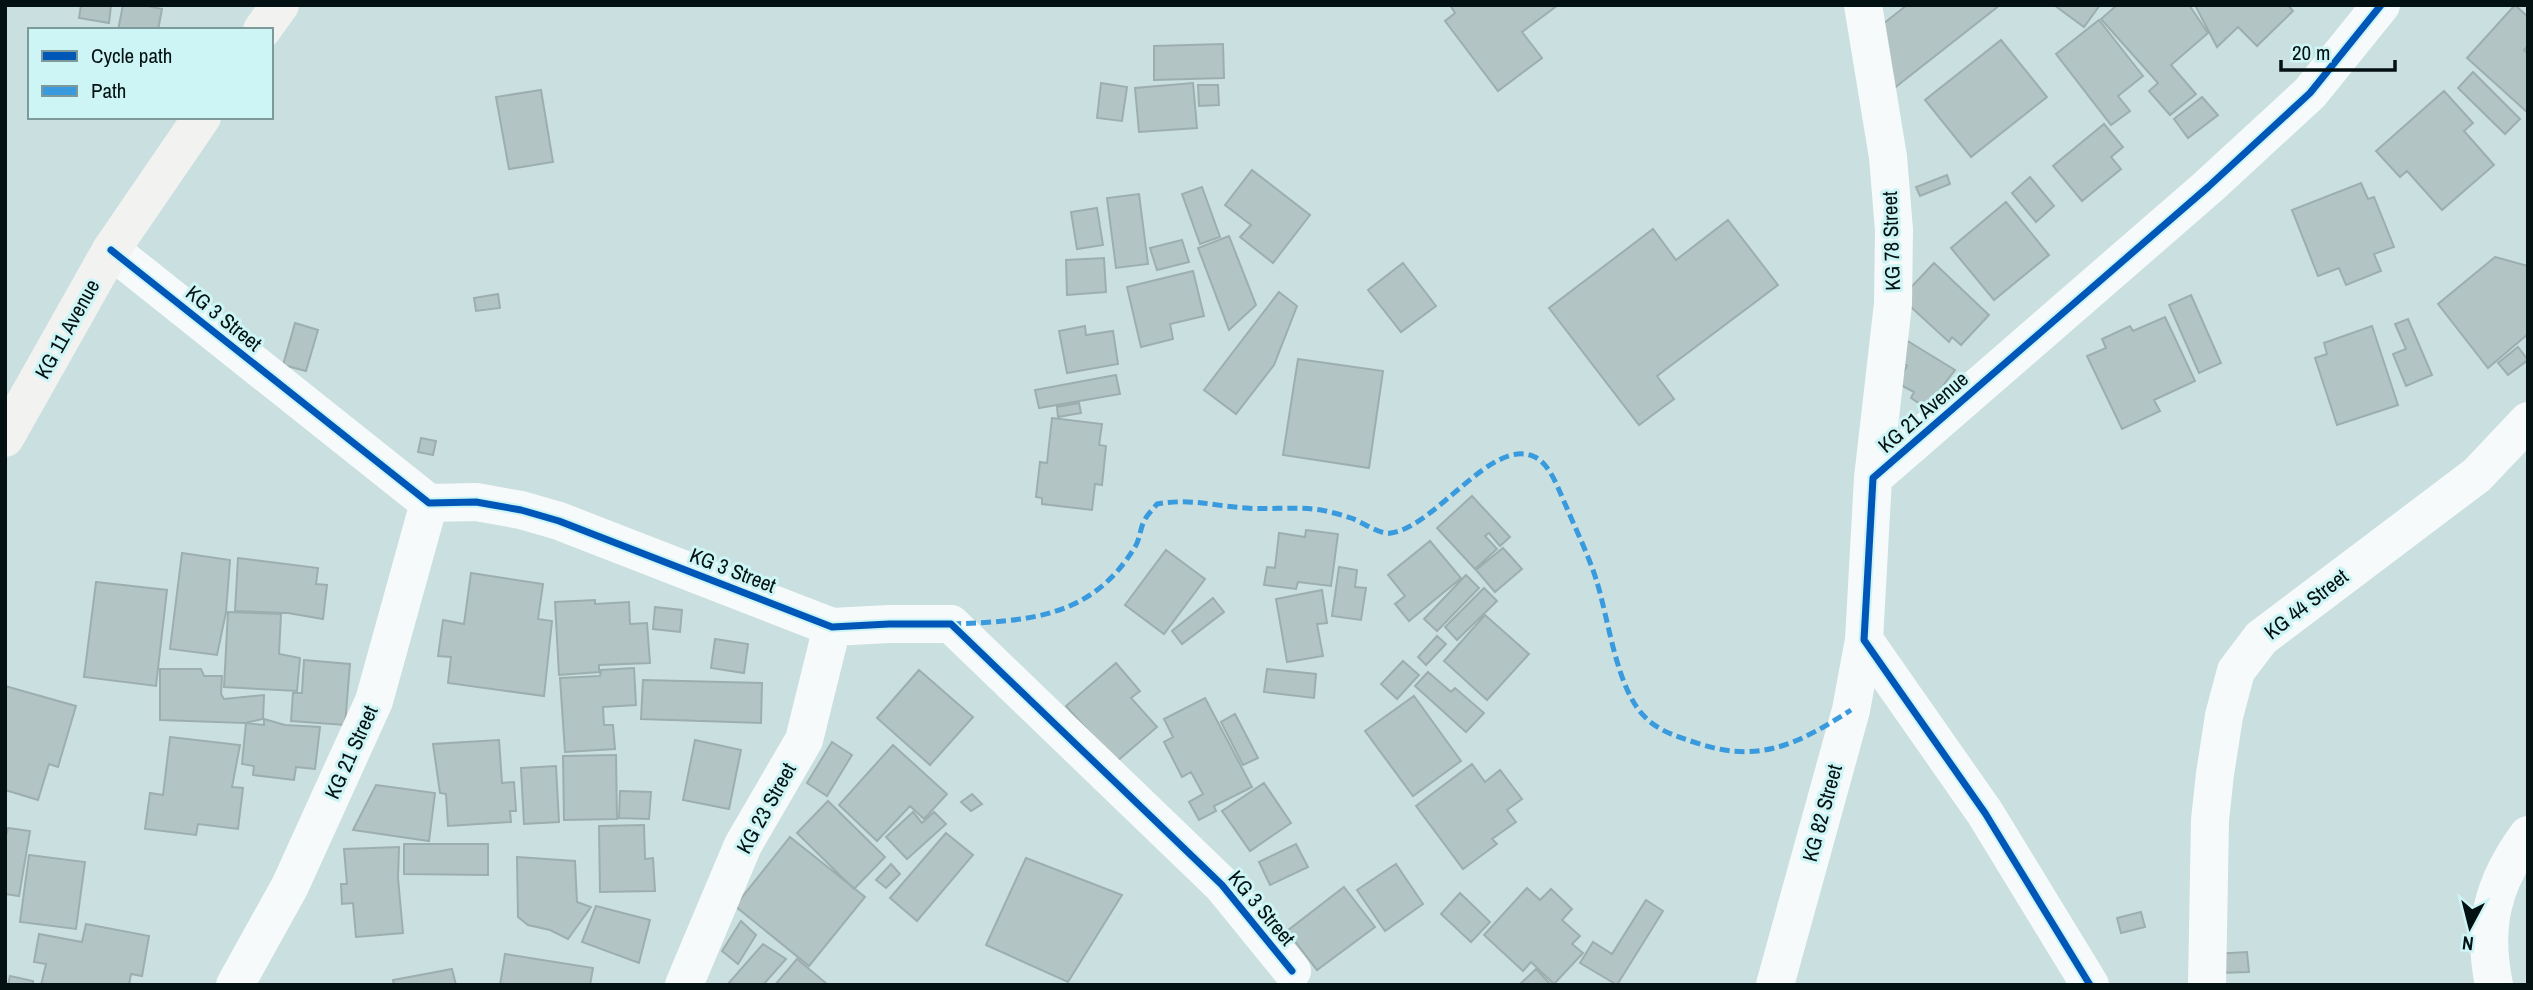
<svg xmlns="http://www.w3.org/2000/svg" width="2533" height="990" viewBox="0 0 2533 990" font-family="'Archivo Narrow',sans-serif">
	<style>
		.building { fill: #b3c4c4; stroke: #9daeae; stroke-width: 2 }
		.lines { fill: none; stroke-linecap: round; stroke-linejoin: round }
		.street { stroke: #f7fafa; stroke-width: 38 }
		.secondary { stroke: #f2f2f0; stroke-width: 38 }
		.quiet { stroke: #399ade; stroke-width: 5; stroke-dasharray: 10 5; stroke-linecap: butt }
		.cycleway-casing { stroke: #cef5f6; stroke-width: 11 }
		.cycleway { stroke: #0057b8; stroke-width: 7 }
		.labels { text-anchor: middle; dominant-baseline: central; stroke-width: 6; stroke-linejoin: round; paint-order: stroke }
		.street-label { font-size: 21px; fill: #041112; stroke: #cef5f6 }
	</style>
	<rect width="100%" height="100%" fill="#cadfdf"/>
	<path class="building" d="M81,5h30l-2,18 -30,-5z
		M123,5h20l19,4 -4,21h-40z
		M1450,5h108l-36,27 20,26 -44,33 -53,-70 10,-8z
		M1907,5h93l-107,84 -19,-58z
		M2054,5h46l-16,22z
		M2117,5h72l19,28 -37,32 25,29 -26,21 -21,-24 9,-8 -57,-64z
		M2195,5h93l5,6 -36,35 -19,-19 -21,20z
		M2515,5l13,12v29l-4,4 4,4v59l-61,-55z
		M2099,20l44,56 -25,20 12,15 -19,14 -55,-71z
		M2001,40l46,57 -76,60 -46,-57z
		M1223,44l1,34 -70,2v-34z
		M2473,72l47,47 -15,15 -47,-46z
		M1101,83l26,4 -5,34 -25,-3z
		M1193,83l4,45 -58,4 -4,-44z
		M1198,85h20l1,20 -20,1z
		M541,90l12,72 -44,7 -13,-72z
		M2444,91l29,32 -9,8 30,34 -52,45 -35,-39 -7,6 -24,-26z
		M2202,97l16,18 -30,23 -14,-19z
		M2104,124l19,23 -12,10 10,12 -39,32 -29,-35z
		M1252,170l58,45 -37,48 -33,-26 11,-12 -26,-20z
		M1947,175l3,9 -30,12 -4,-9z
		M2030,177l24,29 -18,16 -24,-29z
		M2361,183l7,16 6,-2 20,50 -20,7 7,17 -35,14 -7,-17 -21,8 -26,-66z
		M1202,187l18,50 -20,7 -18,-50z
		M1139,194l9,70 -32,4 -9,-70z
		M2006,202l43,53 -55,45 -43,-52z
		M1097,208l6,37 -26,4 -6,-37z
		M1728,220l50,65 -121,91 17,23 -35,26 -90,-117 104,-79 23,31z
		M1229,236l27,69 -27,25 -31,-82z
		M1182,240l7,22 -32,8 -7,-22z
		M2495,257l33,9v68l-40,34 -50,-64z
		M1104,258l2,34 -39,3 -1,-35z
		M1403,263l33,43 -35,26 -33,-42z
		M1934,263l55,52 -28,30 -9,-8 -3,5 -48,-44z
		M1193,271l11,45 -34,8 3,15 -32,8 -14,-60z
		M1279,292l18,14 -23,59 -38,49 -32,-24z
		M498,294l2,14 -24,3 -2,-13z
		M2191,295l30,68 -22,10 -30,-68z
		M2165,317l30,64 -41,19 6,11 -38,18 -35,-73 19,-8 -4,-9 28,-13 3,5z
		M2408,319l24,56 -26,11 -13,-32 13,-5 -11,-25z
		M295,323l23,7 -12,41 -23,-6z
		M1085,326l1,9 27,-4 5,33 -51,9 -8,-42z
		M2372,326l26,79 -61,20 -22,-67 12,-4 -3,-11z
		M1906,340l49,30 -29,38 -15,-10 3,-6 -17,-9 10,-17 -12,-8z
		M2518,347l10,13 -20,15 -10,-12z
		M1298,359l85,12 -14,97 -86,-13z
		M1116,375l4,19 -81,14 -4,-18z
		M1079,403l2,10 -23,4 -1,-10z
		M1052,418l50,6 -3,21 7,1 -4,39 -7,-1 -3,26 -50,-6v-6l-6,-1 4,-35 7,1z
		M421,438l15,3 -3,14 -15,-3z
		M1472,496l38,41 -10,9 -11,-13 -4,3 12,13 -22,20 -38,-41z
		M1306,530l32,4 -7,52 -33,-4 -2,7 -32,-4 3,-18 8,1 4,-35 26,4z
		M1430,541l31,37 -52,43 -14,-17 10,-8 -17,-21z
		M1503,548l19,21 -27,23 -19,-22z
		M1166,550l39,29 -41,55 -39,-29z
		M182,553l48,7 -4,52 -9,43 -47,-6z
		M238,558l80,10 -2,16 11,1 -4,34 -35,-6 -53,-2z
		M1339,567l18,3 -2,17 11,1 -5,32 -29,-4z
		M471,573l72,11 -5,35 14,2 -8,75 -96,-13 3,-26 -13,-1 5,-36 21,4z
		M1466,575l13,13 -42,43 -13,-12z
		M96,582l71,8 -11,96 -72,-9z
		M1484,588l13,13 -40,39 -12,-13z
		M1322,590l5,33 -10,1 6,32 -36,6 -11,-63z
		M1213,598l11,14 -42,32 -10,-13z
		M595,600v4l34,-2 1,22 17,-1 3,40 -51,2v7l-40,3 -4,-73z
		M655,607l27,3 -2,22 -27,-3z
		M228,612l53,2 -2,40 21,4 -3,33 -73,-4z
		M1485,615l44,39 -42,46 -43,-39z
		M1437,636l9,8 -20,21 -8,-8z
		M715,639l33,5 -4,29 -33,-5z
		M304,660l46,4 -5,61 -54,-4 2,-28h9z
		M1403,661l16,14 -22,24 -16,-15z
		M1116,663l24,28 -9,7 26,29 -41,35 -50,-56z
		M634,668l2,37 -33,2 1,18h9l2,24 -50,3 -5,-74 40,-2 1,-6z
		M160,669h41l3,7h18l-1,18 3,5 40,-4 -1,24 -18,4 -85,-3z
		M1267,669l49,5 -2,24 -50,-6z
		M919,670l54,47 -43,48 -53,-47z
		M1428,672l23,20 4,-4 29,25 -18,19 -51,-46z
		M643,680l119,3 -1,40 -120,-4z
		M5,686l71,20 -18,61 -9,-3 -11,36 -33,-10z
		M1414,696l47,65 -48,35 -48,-65z
		M1205,698l47,89 -38,19 2,5 -17,9 -10,-18 14,-8 -12,-22 -9,5 -18,-35 9,-5 -9,-18z
		M1235,714l23,44 -15,7 -22,-43z
		M264,719l21,6 35,2 -5,42 -19,-2 -2,13 -41,-5 1,-9 -12,-2 4,-41 18,2z
		M170,737l70,8 -8,42 11,1 -5,41 -40,-5 -2,11 -51,-6 5,-36 13,2z
		M499,740l3,43 12,-1 2,29h-6l1,11 -63,4 -2,-32 -6,-1 -7,-49z
		M695,740l46,10 -12,59 -46,-9z
		M832,742l20,13 -25,41 -20,-13z
		M893,745l54,49 -23,25 -14,-13 -33,35 -38,-36z
		M616,755l1,64 -53,1 -1,-64z
		M1472,764l13,18 15,-12 22,29 -15,11 9,12 -24,17 5,5 -34,25 -47,-63z
		M556,766l3,56 -35,2 -3,-56z
		M1264,783l27,40 -41,28 -28,-40z
		M376,785l59,8 -6,48 -76,-11z
		M620,791l31,1 -2,27 -30,-1z
		M972,794l10,10 -11,7 -10,-9z
		M828,801l57,56 -31,32 -57,-56z
		M913,812l9,11 12,-11 12,12 -39,35 -21,-22z
		M644,825l1,34 8,-1 2,33 -55,1 -1,-66z
		M8,828l22,3 -11,65 -14,-2v-55z
		M946,833l27,22 -56,66 -27,-23z
		M790,837l75,60 -56,69 -74,-60z
		M404,844h84v31l-84,-1z
		M1296,844l12,23 -38,18 -11,-23z
		M399,847l-1,31 5,55 -47,4 -3,-34 -11,1 -1,-20h6l-3,-35z
		M29,855l56,7 -9,67 -56,-7z
		M517,857l58,4 2,41 14,5 -23,32 -18,-9 -22,-5 -10,-8z
		M1026,858l96,37 -54,87 -82,-37z
		M891,864l9,10 -14,14 -10,-8z
		M1396,864l27,40 -38,27 -28,-41z
		M1344,887l31,40 -58,43 -30,-39z
		M1527,888l13,12 11,-11 21,20 -10,11 18,16 -8,8 11,9 -29,31 -23,-22 -8,9 -39,-36z
		M1460,893l30,29 -19,20 -30,-28z
		M1646,900l17,11 -46,74 -37,-22 13,-21 19,12z
		M596,906l54,14 -11,43 -57,-21z
		M2141,912l4,15 -24,6 -4,-15z
		M741,921l15,14 -18,29 -16,-13z
		M86,924l63,12 -7,40 -11,-2 -2,11h-88l5,-21 -12,-2 5,-28 43,8z
		M763,944l23,15 -23,26h-36z
		M2247,952l2,20 -33,1 -2,-19z
		M505,954l88,14 -3,17h-90z
		M797,959l30,25 -52,1z
		M452,969l4,16h-62l-1,-5z
		M1536,969l15,16h-32z
		M10,976l23,5v4h-25z"/>
	<g class="lines">
		<path class="street" d="M1863,5l25,152 6,73 -1,74 -20,174
			M111,250l318,253 47,-1 45,8 38,11 273,106 57,-3h62l271,261 70,86
			M235,985l55,-99 84,-185 55,-198
			M684,985l59,-140 61,-105 28,-113
			M1775,985l76,-275 13,-70
			M2090,985l-105,-172 -121,-173 9,-162 335,-291 102,-94 71,-88
			M2207,985l3,-165 5,-46 9,-58 12,-45 25,-33 216,-163 51,-54
			M2494,985c-12,-59 -2,-101 34,-150"/>
		<path class="secondary" d="M262,30l18,-25
			M5,438l106,-188 91,-133"/>
		<path class="quiet" d="M951,624c76,-3 140,-5 184,-77 5,-8 5,-18 9,-26 3,-6 9,-12 13,-17 35,-6 56,2 89,4 25,2 50,-2 75,2 10,2 21,5 30,8 12,4 28,17 40,15 46,-7 101,-97 144,-76 16,8 24,34 31,49 10,24 22,48 30,73 13,40 20,111 50,139 15,15 36,20 57,27 60,18 98,-3 148,-35"/>
		<defs>
			<path id="cycleway" d="M111,250l318,253 47,-1 45,8 38,11 273,106 57,-3h62l271,261 70,86
				M2090,985l-105,-172 -121,-173 9,-162 335,-291 102,-94 71,-88"/>
		</defs>
		<use href="#cycleway" class="cycleway-casing"/>
		<use href="#cycleway" class="cycleway"/>
	</g>
	<g class="labels">
		<g class="street-label">
			<text transform="translate(1891 241) rotate(-92)">KG 78 Street</text>
			<text transform="translate(224 318) rotate(39)">KG 3 Street</text>
			<text transform="translate(67 329) rotate(-61)">KG 11 Avenue</text>
			<text transform="translate(1923 412) rotate(-41)">KG 21 Avenue</text>
			<text transform="translate(733 570) rotate(21)">KG 3 Street</text>
			<text transform="translate(2306 604) rotate(-38)">KG 44 Street</text>
			<text transform="translate(351 752) rotate(-66)">KG 21 Street</text>
			<text transform="translate(766 808) rotate(-61)">KG 23 Street</text>
			<text transform="translate(1822 813) rotate(-75)">KG 82 Street</text>
			<text transform="translate(1262 908) rotate(50)">KG 3 Street</text>
		</g>
	</g>
	<rect width="2533" height="990" fill="none" stroke="#041112" stroke-width="14"/>
	<rect x="28" y="28" width="245" height="91" fill="#cef5f6" stroke="#7d9a9b" stroke-width="2"/>
	<rect x="42" y="51" width="35" height="10" fill="#0057b8" stroke="#7d9a9b" stroke-width="2"/>
	<text x="91" y="63" font-size="21" fill="#041112">Cycle path</text>
	<rect x="42" y="86" width="35" height="10" fill="#399ade" stroke="#7d9a9b" stroke-width="2"/>
	<text x="91" y="98" font-size="21" fill="#041112">Path</text>
	<g transform="translate(2470 927) rotate(187)" stroke="#cef5f6" stroke-width="5" paint-order="stroke">
	<path d="M0-5L12 26L0 18L-12 26Z" fill="#041112"/>
	<text y="-10" font-size="19" font-weight="bold" text-anchor="middle" fill="#041112">N</text>
	</g>
	<path d="M2281 60v10h114v-10" fill="none" stroke="#041112" stroke-width="3.5"/>
	<text x="2292" y="60" font-size="21" fill="#041112" stroke="#cef5f6" stroke-width="5" paint-order="stroke">20 m</text>
</svg>
